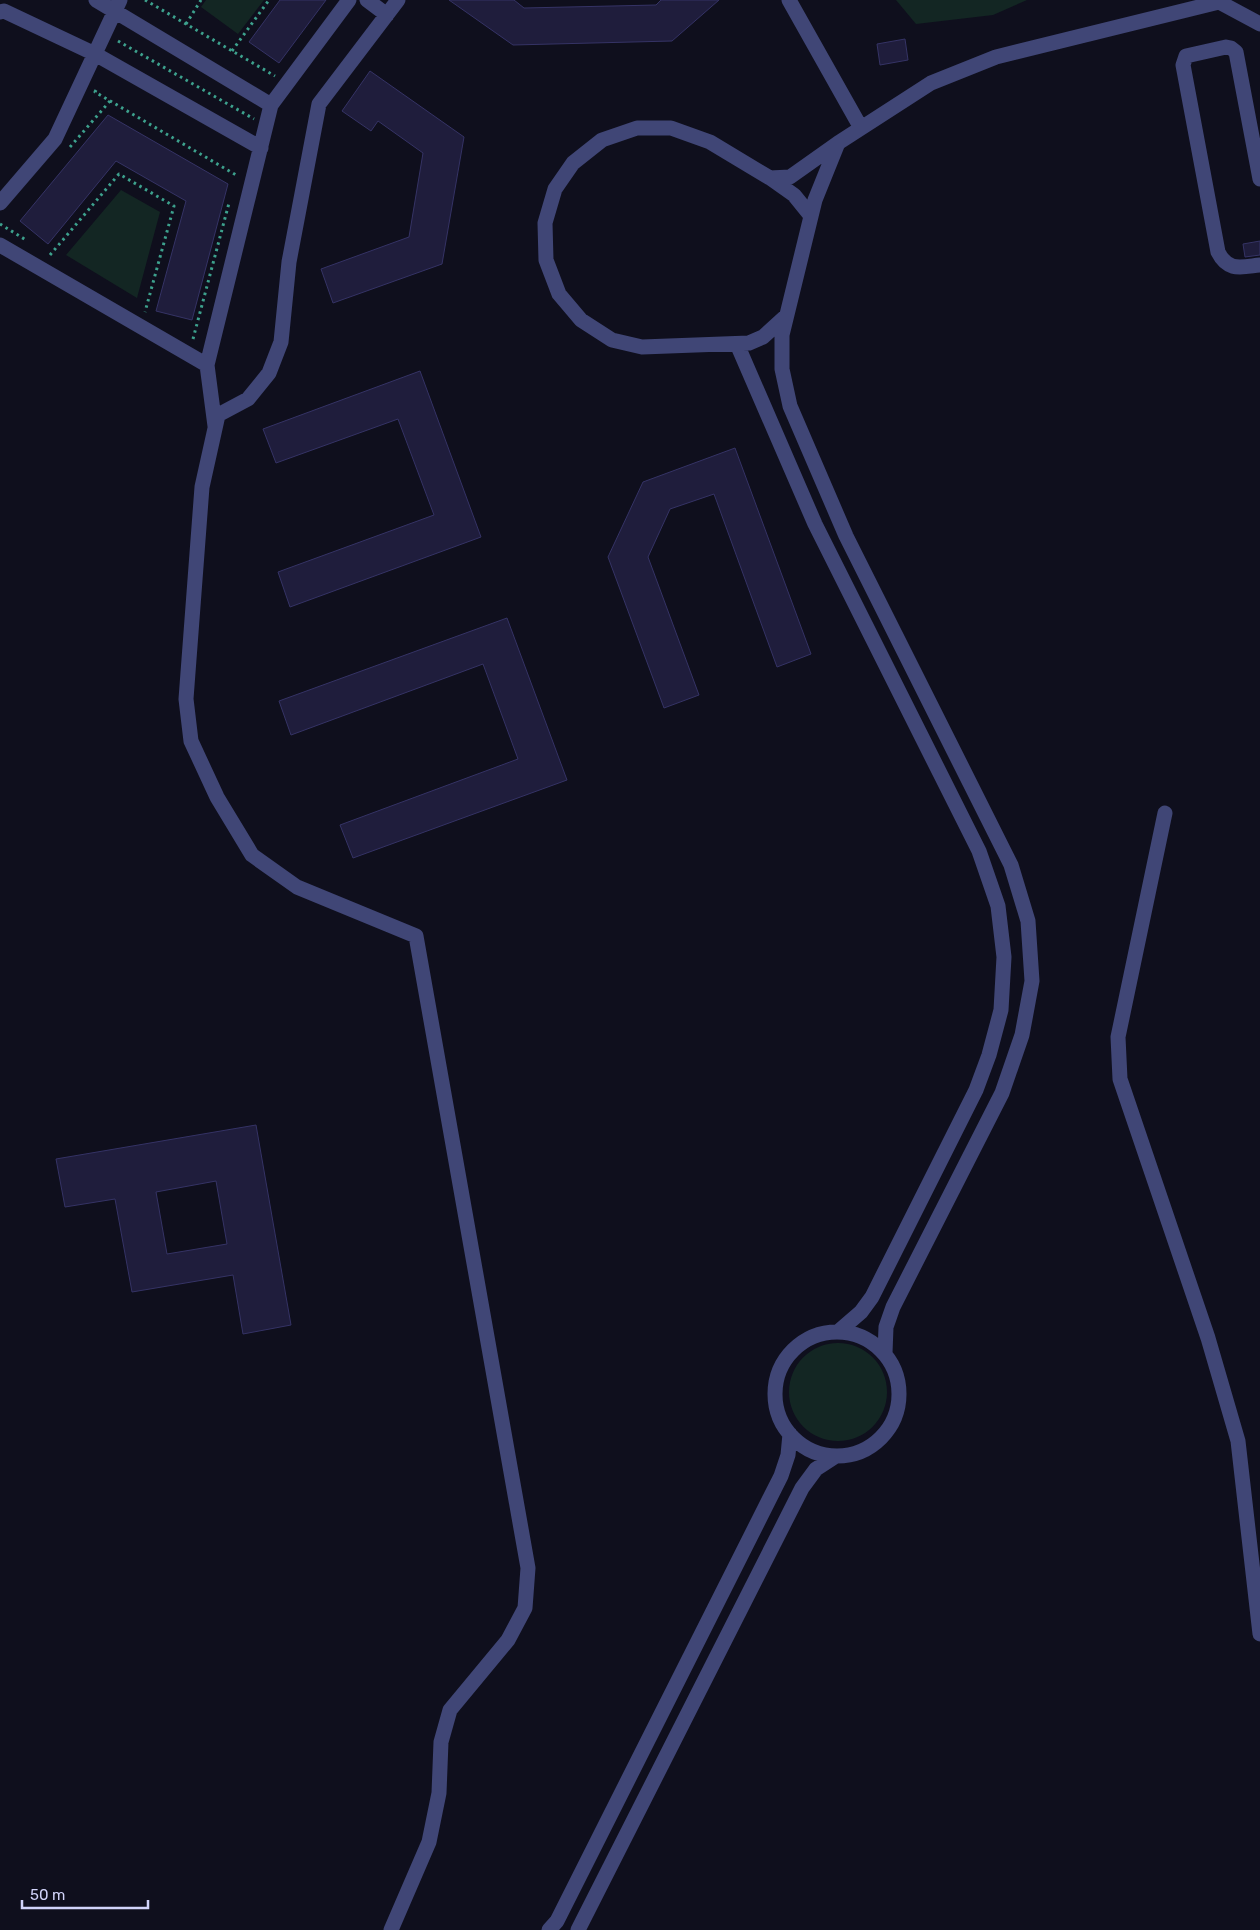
<svg xmlns="http://www.w3.org/2000/svg" width="1260" height="1930" viewBox="0 0 1260 1930" font-family="Rubik,sans-serif">
	<style>
		.green { fill: #132623 }
		.building { fill: #1f1d3c; stroke: #353365; fill-rule: evenodd }
		.lines { fill: none; stroke-linecap: round; stroke-linejoin: round }
		.path { stroke: #3da18d; stroke-width: 3; stroke-dasharray: 2.5 4; stroke-linecap: butt }
		.minor { stroke: #404676; stroke-width: 15 }
	</style>
	<rect width="100%" height="100%" fill="#0f0f1d"/>
	<path class="green" d="M206,0h58l-26,34 -37,-27z
		M896,0h131l-34,15 -77,9z
		M121,190l39,22 -23,86 -71,-43z
		M789 1392a49 49 0 1 1 98 0a49 49 0 1 1-98 0Z"/>
	<path class="building" d="M280,0h46l-47,63 -30,-21z
		M449,0h65l10,8 132,-3 5,-5h58l-47,41 -159,4z
		M905,39l3,21 -28,5 -3,-21z
		M370,71l94,66 -22,127 -109,39 -12,-34 88,-32 14,-84 -45,-32 -7,10 -29,-20z
		M108,115l120,69 -36,136 -36,-9 30,-110 -70,-40 -68,83 -28,-23z
		M1260,241v14l-15,2 -2,-13z
		M420,371l61,166 -191,70 -12,-35 156,-57 -36,-96 -122,44 -13,-34z
		M735,448l76,206 -34,13 -63,-173 -44,15 -22,48 51,138 -35,13 -56,-151 35,-75z
		M507,618l60,162 -214,78 -13,-33 178,-66 -35,-95 -192,71 -12,-34z
		M256,1125l35,200 -48,9 -10,-59 -101,17 -17,-93 -50,8 -9,-48zM216,1181l11,63 -60,10 -11,-62z"/>
	<g class="lines">
		<path class="path" d="M145,0l130,76
			M186,24l15,-24
			M118,41l136,78
			M232,51l37,-51
			M96,90l-1,2 141,83v2
			M70,147l40,-46
			M0,224l26,16
			M50,255l69,-81 55,32 -29,106
			M193,339l36,-136"/>
		<path class="minor" d="M96,0l175,105
			M367,0l20,15
			M789,0l72,128
			M0,12l4,-1 91,43 166,94
			M838,143l-23,57 -33,135v34l8,37 56,130 165,329 17,56 4,60 -10,54 -20,58 -109,214 -7,20 -1,26
			M770,178l20,-1 48,-34 93,-60 65,-26 223,-55 41,22
			M1260,179l-24,-127 -5,-4 -5,-1 -40,9 -3,9 35,187c10,20 23,15 42,13
			M0,203l55,-64 65,-139
			M0,245l207,120 64,-260 78,-105
			M786,316l-23,21 -14,6 -107,4 -30,-7 -31,-20 -22,-26 -13,-34 -1,-37 10,-34 18,-26 29,-23 35,-12h34l39,14 60,36 24,17 17,21
			M737,344l78,180 164,327 19,55 6,51 -3,53 -12,45 -13,35 -104,207 -11,15 -22,19
			M207,365l8,61
			M1165,813l-47,224 2,42 88,259 30,103 22,193
			M775 1394a62 62 0 1 1 124 0a62 62 0 1 1-124 0Z
			M391,1930l38,-88 10,-49 2,-51 9,-32 58,-70 17,-32 3,-40 -112,-632 -119,-49 -45,-32 -35,-58 -26,-56 -5,-42 16,-212 16,-72 30,-16 21,-26 12,-31 8,-80 30,-158 79,-104
			M549,1930l8,-9 224,-445 7,-21 2,-21
			M578,1930l224,-442 14,-19 20,-13"/>
	</g>
	<path d="M22 1900v8h126v-8" fill="none" stroke="#d1d3f9" stroke-width="2.5"/>
	<text x="30" y="1900" font-size="15" fill="#d1d3f9" stroke="#0f0f1d" stroke-width="4" paint-order="stroke">50 m</text>
</svg>
